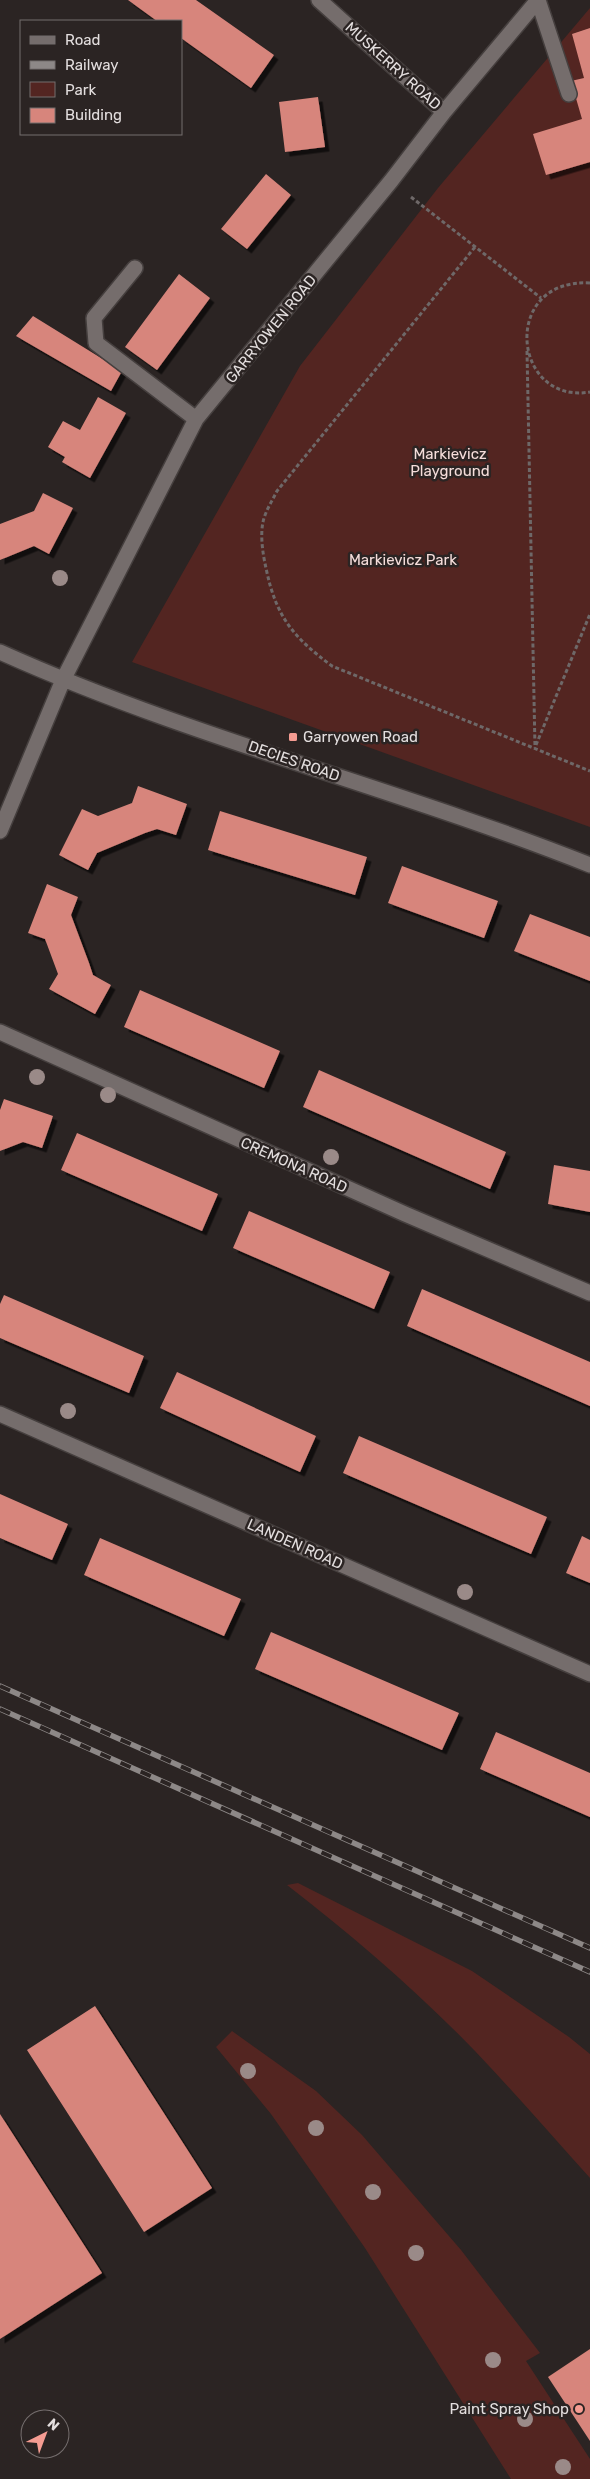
<svg xmlns="http://www.w3.org/2000/svg" width="590" height="2479" viewBox="0 0 590 2479" font-family="Rubik,sans-serif">
	<style>
		.green { fill: #532521 }
		.building { fill: #d7857c; filter: url(#shadow) }
		.lines { fill: none; stroke-linecap: round; stroke-linejoin: round }
		.minor-casing { stroke: #453f3e; stroke-width: 18 }
		.path { stroke: #6e6868; stroke-width: 3; stroke-dasharray: 4 2.5; stroke-linecap: butt }
		.minor { stroke: #756d6c; stroke-width: 15 }
		.rail-casing { stroke: #8d8887; stroke-width: 5.5 }
		.rail { stroke: #2b2423; stroke-width: 4; stroke-dasharray: 11; stroke-linecap: butt }
		.tree { fill: #9a8a88 }
		.poi-dot { fill: #f59c92; stroke: #2b2423; stroke-width: 2 }
		.labels { text-anchor: middle; dominant-baseline: central; stroke-width: 5; stroke-linejoin: round; paint-order: stroke }
		.street-label { font-size: 15px; fill: #e3dede; stroke: #2b2423 }
		.park-label { font-size: 15px; fill: #f5ddda; stroke: #2b2423 }
		.poi-label { font-size: 15px; fill: #e3dede; stroke: #2b2423; text-anchor: start }
	</style>
	<defs>
		<filter id="shadow"><feDropShadow dx="4.5" dy="4.5" stdDeviation="0" flood-color="#0009"/></filter>
	</defs>
	<rect width="100%" height="100%" fill="#2b2423"/>
	<path class="green" d="M590,8v819l-458,-165 168,-296 138,-178z
		M298,1883l174,88 97,66 21,17v124c-38,-42 -76,-86 -115,-127 -58,-60 -122,-115 -188,-166z
		M232,2031l84,60 46,44 99,115 79,103 -14,8 64,98v20h-79l-146,-231 -94,-134 -55,-67z"/>
	<path class="building" d="M128,0h68l78,55 -23,33 -70,-50v-17h-24z
		M590,28v134l-44,13 -13,-41 49,-15 -11,-38 13,-3 -12,-44z
		M318,97l7,50 -40,5 -6,-50z
		M266,174l25,21 -44,54 -26,-20z
		M179,274l31,24 -53,72 -32,-23z
		M33,316l89,55 -11,20 -95,-55z
		M98,397l28,16 -36,65 -28,-16 3,-5 -17,-10 15,-26 17,9z
		M43,493l30,15 -24,46 -15,-8 -34,14v-36l34,-13z
		M138,786l49,18 -11,31 -19,-6 -12,4 -48,20 -9,17 -29,-15 23,-46 16,7 34,-13z
		M220,811l147,46 -12,38 -147,-45z
		M402,866l96,35 -14,37 -96,-35z
		M47,884l31,13 -7,18 18,48 4,12 18,10 -16,29 -46,-25 9,-15 -13,-35 -17,-6z
		M530,914l60,23v44l-76,-30z
		M140,990l140,61 -16,37 -140,-61z
		M319,1070l187,82 -16,37 -187,-82z
		M4,1099l49,17 -11,32 -19,-6 -23,9v-41z
		M77,1133l141,61 -16,37 -141,-61z
		M554,1165l36,6v41l-42,-8z
		M249,1211l141,61 -16,37 -141,-61z
		M422,1289l168,73v44l-183,-80z
		M4,1295l140,61 -15,37 -129,-55v-34z
		M177,1372l139,64 -16,36 -140,-64z
		M359,1436l188,81 -16,37 -188,-81z
		M0,1494l68,30 -16,36 -52,-22z
		M582,1536l8,4v43l-24,-10z
		M100,1538l141,61 -17,37 -140,-61z
		M271,1632l188,81 -17,37 -187,-81z
		M496,1732l94,41v44l-110,-48z
		M95,2006l117,182 -68,44 -117,-182z
		M0,2114l102,159 -102,66z
		M590,2349v92l-42,-64z"/>
	<g class="lines">
		<defs>
			<path id="minor" d="M319,0l125,112
				M538,0l31,94
				M135,268l-41,50 2,25 100,76
				M0,652c191,86 396,136 590,213
				M0,831l63,-151 133,-261 195,-238 53,-69 94,-112
				M0,1032l405,182 185,79
				M0,1414l590,260"/>
		</defs>
		<use href="#minor" class="minor-casing"/>
		<path class="path" d="M411,197l130,101
			M475,247l-198,244c-5,10 -12,21 -14,31 -3,14 0,33 3,46 10,49 27,69 66,98l258,105
			M590,283c-90,-5 -78,122 0,109
			M527,351l8,397
			M536,745l54,-131"/>
		<use href="#minor" class="minor"/>
		<defs>
			<path id="rail" d="M0,1686l590,262
				M0,1709l590,263"/>
		</defs>
		<use href="#rail" class="rail-casing"/>
		<use href="#rail" class="rail"/>
	</g>
	<g class="tree">
		<circle cx="60" cy="578" r="8"/>
		<circle cx="37" cy="1077" r="8"/>
		<circle cx="108" cy="1095" r="8"/>
		<circle cx="331" cy="1157" r="8"/>
		<circle cx="68" cy="1411" r="8"/>
		<circle cx="465" cy="1592" r="8"/>
		<circle cx="248" cy="2071" r="8"/>
		<circle cx="316" cy="2128" r="8"/>
		<circle cx="373" cy="2192" r="8"/>
		<circle cx="416" cy="2253" r="8"/>
		<circle cx="493" cy="2360" r="8"/>
		<circle cx="525" cy="2419" r="8"/>
		<circle cx="563" cy="2467" r="8"/>
	</g>
	<g class="poi-dot">
		<rect x="288" y="732" width="10" height="10" rx="2.5"/>
		<circle cx="579" cy="2409" r="5"/>
	</g>
	<g class="labels">
		<g class="street-label">
			<text transform="translate(393 66) rotate(42)">MUSKERRY ROAD</text>
			<text transform="translate(271 329) rotate(-51)">GARRYOWEN ROAD</text>
			<text transform="translate(294 761) rotate(19)">DECIES ROAD</text>
			<text transform="translate(294 1165) rotate(24)">CREMONA ROAD</text>
			<text transform="translate(295 1544) rotate(24)">LANDEN ROAD</text>
		</g>
		<g class="park-label">
			<text x="450" y="454">Markievicz<tspan x="450" dy="17">Playground</tspan></text>
			<text x="403" y="560">Markievicz Park</text>
		</g>
		<g class="poi-label">
			<text x="303" y="737">Garryowen Road</text>
			<text x="569" y="2409" text-anchor="end">Paint Spray Shop</text>
		</g>
	</g>
	<rect x="20" y="20" width="162" height="115" fill="#2b2423" stroke="#756e6e"/>
	<rect x="30" y="36" width="25" height="8" fill="#756d6c" stroke="#756e6e"/>
	<text x="65" y="45" font-size="15" fill="#e3dede">Road</text>
	<rect x="30" y="61" width="25" height="8" fill="#8d8887" stroke="#756e6e"/>
	<text x="65" y="70" font-size="15" fill="#e3dede">Railway</text>
	<rect x="30" y="82" width="25" height="15" fill="#532521" stroke="#756e6e"/>
	<text x="65" y="95" font-size="15" fill="#e3dede">Park</text>
	<rect x="30" y="108" width="25" height="15" fill="#d7857c" stroke="#756e6e"/>
	<text x="65" y="120" font-size="15" fill="#e3dede">Building</text>
	<g transform="translate(45 2434) rotate(42)"><circle r="24" fill="#2b2423" stroke="#756e6e"/>
	<path d="M0-4L9 19L0 12L-9 19Z" fill="#f59c92"/>
	<text y="-8" font-size="14" font-weight="bold" text-anchor="middle" fill="#e3dede">N</text>
	</g>
</svg>
